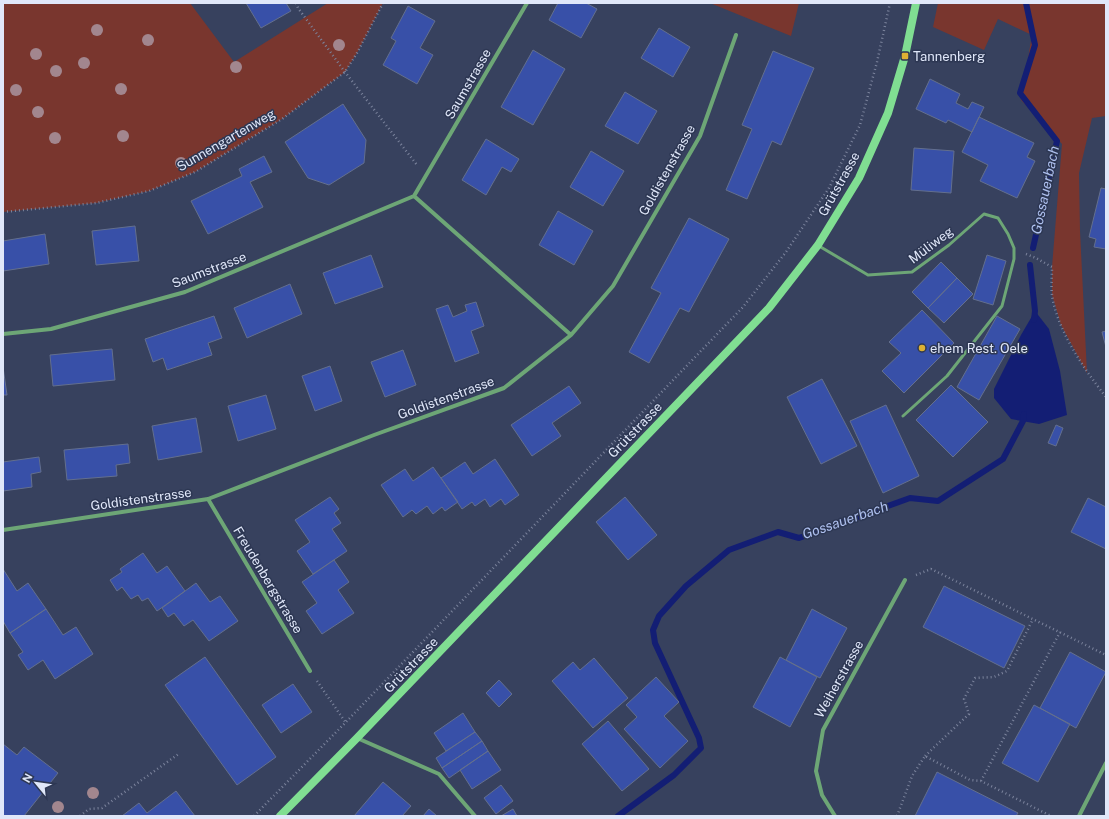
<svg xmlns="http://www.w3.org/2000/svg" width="1109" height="819" viewBox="0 0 1109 819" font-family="'Public Sans',sans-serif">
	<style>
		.green { fill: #79362e }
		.water { fill: #131e74 }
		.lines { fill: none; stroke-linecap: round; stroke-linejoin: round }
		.stream { stroke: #131e74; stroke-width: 6 }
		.building { fill: #3850a8; stroke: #636f8e }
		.path { stroke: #7c849d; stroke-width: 2.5; stroke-dasharray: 1 3; stroke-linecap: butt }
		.lane { stroke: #6da676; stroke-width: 3 }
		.street { stroke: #6da676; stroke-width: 4 }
		.secondary { stroke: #80de92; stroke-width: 8 }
		.tree { fill: #a2868e }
		.poi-dot { fill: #ddb133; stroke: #2d3753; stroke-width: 1.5 }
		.labels { text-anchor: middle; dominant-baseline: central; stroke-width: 3; stroke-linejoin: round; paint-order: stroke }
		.poi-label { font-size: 13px; fill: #e0e7f9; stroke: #2d3753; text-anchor: start }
		.street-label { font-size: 13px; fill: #e0e7f9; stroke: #2d3753 }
		.water-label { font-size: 14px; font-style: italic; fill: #afc1f0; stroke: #2d3753 }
	</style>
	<rect width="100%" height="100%" fill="#37415e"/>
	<path class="green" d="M3,3h187l44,59 94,-59h55l-26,50 -12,19 -63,47 -87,53 -46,19 -53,12 -93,9z
		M710,3h89l-8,33z
		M938,3h168v113l-14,2 -13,55 1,58 7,142 -26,-48 -9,-30v-28l10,-123 -41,-44 11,-65 -34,-16 -14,31 -51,-23z"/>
	<path class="water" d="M1035,311l14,18 11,42 7,44 -28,9 -28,-5 -17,-21v-9l27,-54z"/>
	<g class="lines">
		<path class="stream" d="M1026,3l9,42 -15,48 37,48 -24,107
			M1030,265l5,46 -1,9
			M618,816l56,-41 27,-27 -2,-10 -44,-95 -2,-13 6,-14 27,-30 43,-36 49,-18 21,6 111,-40 28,3 65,-42 20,-38 1,-7"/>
	</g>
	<path class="building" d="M246,3h40l5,8 -30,17z
		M558,3h28l11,6 -16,29 -32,-18z
		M408,6l27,15 -15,27 13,7 -16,29 -34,-19 13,-24 -5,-3z
		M659,28l31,19 -17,30 -32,-19z
		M533,50l32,19 -32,56 -32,-18z
		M773,51l41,17 -33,77 -9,-4 -25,58 -21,-9 26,-61 -10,-4z
		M930,79l30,15 -4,9 12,6 4,-7 12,5 -12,25 -24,-12 -2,3 -30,-14z
		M625,92l32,19 -19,33 -33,-18z
		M343,104l23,36 -2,23 -35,22 -21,-7 -23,-36z
		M979,117l55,26 -7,14 8,4 -18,37 -37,-17 8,-16 -26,-13z
		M486,139l33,20 -8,13 -9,-5 -16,28 -24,-15z
		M914,148l40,3 -3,42 -40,-3z
		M591,151l33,20 -21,35 -33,-19z
		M264,156l8,16 -22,10 13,25 -55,27 -17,-33 51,-25 -3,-7z
		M1101,188l5,1v60l-12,-2 2,-8 -7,-2z
		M558,211l35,20 -19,34 -35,-20z
		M689,218l40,21 -40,73 -9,-4 -31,55 -20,-11 32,-59 -10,-5z
		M135,226l4,35 -43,4 -4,-34z
		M45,234l4,30 -46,7v-30z
		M371,255l12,32 -48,17 -12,-31z
		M987,255l19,6 -13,44 -20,-6z
		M941,262l16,16 -29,30 -16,-16z
		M957,278l16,16 -29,29 -16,-15z
		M290,284l12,30 -55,24 -13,-30z
		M476,302l8,24 -13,5 8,22 -24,9 -19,-53 12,-4 5,12 14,-6 -2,-6z
		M922,310l32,33 -50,50 -22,-22 19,-18 -12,-11z
		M214,316l8,22 -14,5 4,12 -45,15 -4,-12 -10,4 -8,-23z
		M997,316l23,13 -41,71 -22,-13z
		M1106,331v16l-4,-15z
		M112,349l3,31 -62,6 -3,-31z
		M403,350l13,35 -31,12 -14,-35z
		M330,366l12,35 -27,10 -13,-35z
		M3,367l4,28h-4z
		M822,379l35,67 -36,18 -34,-67z
		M951,385l37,37 -35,35 -37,-37z
		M569,386l12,17 -29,20 9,13 -29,20 -21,-31z
		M266,395l10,34 -38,12 -10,-35z
		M886,405l33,71 -36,17 -33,-72z
		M196,418l6,34 -44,8 -6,-34z
		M1056,425l7,3 -7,18 -8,-3z
		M128,444l2,19 -14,2 1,11 -50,4 -3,-30z
		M39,457l2,15 -10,2 1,13 -29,4v-29z
		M495,459l24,36 -14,10 -4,-6 -11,8 -5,-8 -10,7 -3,-4 -10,7 -21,-31 24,-16 8,12z
		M433,467l25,35 -13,9 -3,-4 -9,7 -6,-8 -11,8 -4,-4 -9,7 -22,-32 24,-16 8,12z
		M330,497l9,12 -5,4 7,10 -9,6 15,22 -34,23 -16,-23 13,-9 -15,-22z
		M625,497l32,38 -29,25 -32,-38z
		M1088,498l18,9v42l-35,-17z
		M143,553l14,20 10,-7 18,25 -28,20 -9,-13 -6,3 -4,-6 -7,4 -9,-12 -5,4 -7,-11 12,-8 -2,-3z
		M334,560l15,22 -11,8 16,23 -32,21 -16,-23 11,-8 -15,-21z
		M3,569l14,22 11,-8 18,26 -36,24 -7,-12z
		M196,583l14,19 10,-6 18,25 -29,20 -16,-21 -9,6 -10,-13 -6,4 -6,-9z
		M944,586l81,40 -21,42 -81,-41z
		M46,609l17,26 13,-8 17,27 -38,25 -12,-19 -15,10 -10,-15 5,-3 -13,-19z
		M812,609l35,19 -27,50 -34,-18z
		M1070,652l36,20 -30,56 -36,-20z
		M205,657l71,100 -39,28 -72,-100z
		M780,657l37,20 -27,50 -37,-20z
		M594,658l34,40 -35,30 -41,-47 21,-19 7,8z
		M656,677l23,25 -15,14 24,25 -28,27 -36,-39 13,-12 -11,-12z
		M499,680l13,14 -13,13 -13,-14z
		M293,684l19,28 -31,21 -19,-28z
		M1034,705l36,19 -32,58 -36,-19z
		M463,713l12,19 -29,19 -12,-18z
		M608,721l41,48 -27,22 -40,-47z
		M475,732l7,9 -40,27 -6,-10z
		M482,741l6,10 -39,27 -7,-10z
		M3,744l14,11 7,-8 34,26 -34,43h-21z
		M488,751l13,19 -29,19 -12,-19z
		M937,772l81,41 -2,3h-101z
		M383,782l28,24 -9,10h-48z
		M501,785l12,16 -17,13 -12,-16z
		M176,791l19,25h-73l17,-13 8,10z
		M429,809l8,7h-14z
		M513,809l4,7h-16z"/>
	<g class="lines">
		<path class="path" d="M296,3l2,5 47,64 72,93
			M3,212l93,-9 53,-12 46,-19 87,-53 63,-47 12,-19 26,-50
			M1026,254l10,4 16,9c0,9 -1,19 0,28 5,35 32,74 54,102
			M916,575l15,-6 175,86
			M317,681l29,42
			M925,756l44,-42 -5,-15 11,-21 19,-1 13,-6 26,-52
			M981,781l79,-149
			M80,816l9,-7 13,-1 78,-55
			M254,816l92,-94 397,-415 43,-55 43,-64 31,-63 17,-63 13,-59
			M897,816l15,-40 13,-20 45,24 11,1 70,35"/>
		<path class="lane" d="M819,246l49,29 44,-3 37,-27 35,-31 14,4 10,16 6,14v11l-12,47 -55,70 -44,40"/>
		<path class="street" d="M414,196l157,139
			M3,334l48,-5 134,-37 229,-96 113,-193
			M208,499l102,172
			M3,530l205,-31 166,-64 130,-47 67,-53 42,-49 87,-150 36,-101
			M357,738l82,36 36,42
			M835,816l-13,-21 -6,-24 7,-41 82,-150
			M1079,816l27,-53"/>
		<path class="secondary" d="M280,816l77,-78 412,-430 49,-63 41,-67 29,-65 17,-57 11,-53"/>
	</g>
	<g class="tree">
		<circle cx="97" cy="30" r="6"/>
		<circle cx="148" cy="40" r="6"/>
		<circle cx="339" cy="45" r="6"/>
		<circle cx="36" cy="54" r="6"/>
		<circle cx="84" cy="63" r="6"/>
		<circle cx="236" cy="67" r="6"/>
		<circle cx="56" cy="71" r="6"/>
		<circle cx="121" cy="89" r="6"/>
		<circle cx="16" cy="90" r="6"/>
		<circle cx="38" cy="112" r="6"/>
		<circle cx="123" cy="136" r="6"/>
		<circle cx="55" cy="138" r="6"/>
		<circle cx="181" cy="163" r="6"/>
		<circle cx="93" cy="793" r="6"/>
		<circle cx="58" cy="807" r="6"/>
	</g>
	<g class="poi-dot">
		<rect x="901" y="52" width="8" height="8" rx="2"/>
		<circle cx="922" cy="348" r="4"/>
	</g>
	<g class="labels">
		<g class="poi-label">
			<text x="913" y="56">Tannenberg</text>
			<text x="930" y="348">ehem Rest. Oele</text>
		</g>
		<g class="street-label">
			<text transform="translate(468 84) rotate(-60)">Saumstrasse</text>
			<text transform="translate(226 140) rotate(-30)">Sunnengartenweg</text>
			<text transform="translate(667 170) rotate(-61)">Goldistenstrasse</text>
			<text transform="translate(839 184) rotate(-61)">Grütstrasse</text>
			<text transform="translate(931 245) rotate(-37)">Müliweg</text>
			<text transform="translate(209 270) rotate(-21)">Saumstrasse</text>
			<text transform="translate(446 398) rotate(-20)">Goldistenstrasse</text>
			<text transform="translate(635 430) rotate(-46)">Grütstrasse</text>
			<text transform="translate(141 499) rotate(-8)">Goldistenstrasse</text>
			<text transform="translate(268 580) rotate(59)">Freudenbergstrasse</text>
			<text transform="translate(411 665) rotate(-46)">Grütstrasse</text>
			<text transform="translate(839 679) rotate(-61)">Weiherstrasse</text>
		</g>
		<g class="water-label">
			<text transform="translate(1045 190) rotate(-78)">Gossauerbach</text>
			<text transform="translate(845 520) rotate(-19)">Gossauerbach</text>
		</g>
	</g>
	<rect width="1109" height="819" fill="none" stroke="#e0e7f9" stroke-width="8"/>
	<g transform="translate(36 783) rotate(299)" stroke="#2d3753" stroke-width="3" paint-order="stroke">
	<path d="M0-3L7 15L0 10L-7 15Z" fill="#e0e7f9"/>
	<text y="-6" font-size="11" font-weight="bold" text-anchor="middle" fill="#e0e7f9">N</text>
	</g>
</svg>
